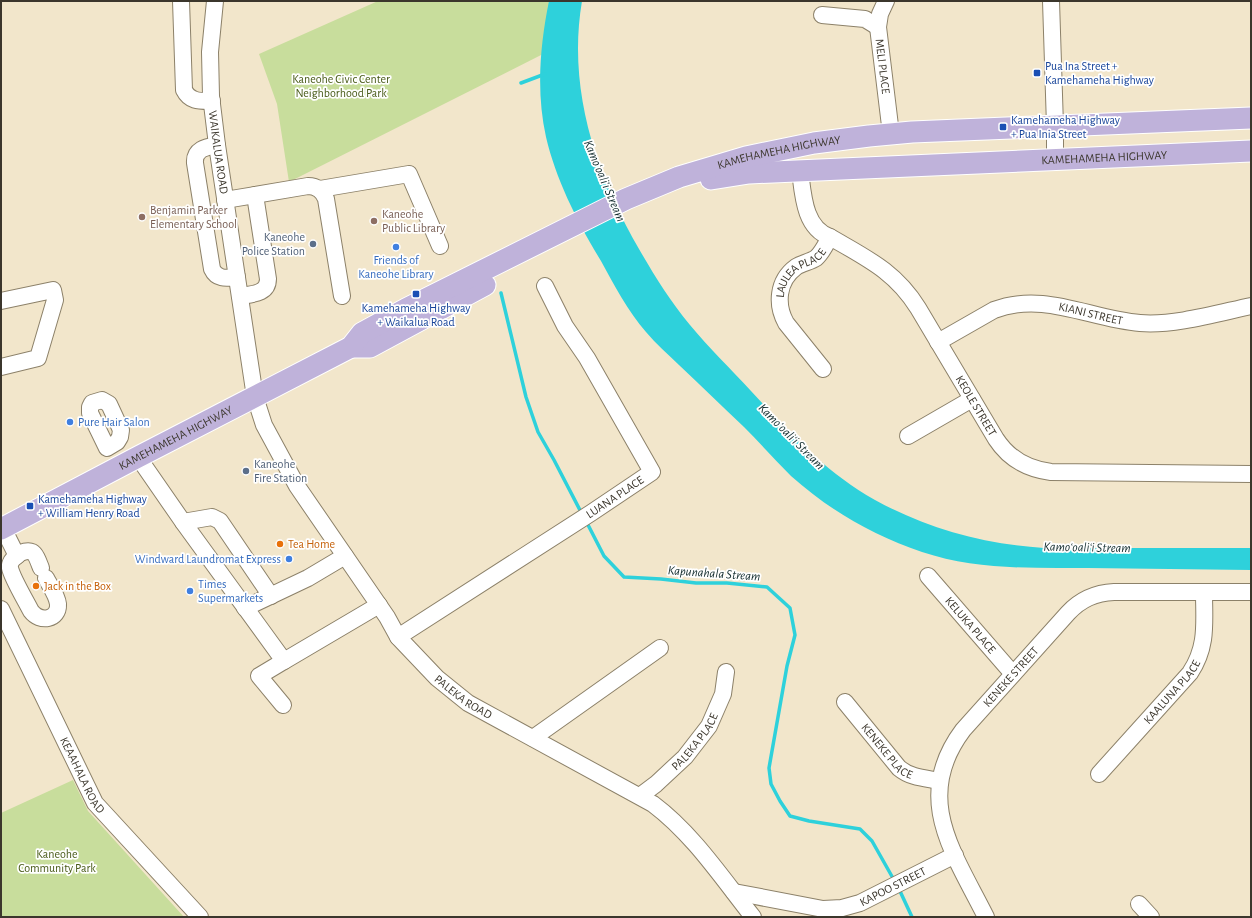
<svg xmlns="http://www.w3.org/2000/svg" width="1252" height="918" viewBox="0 0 1252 918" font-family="'Alegreya Sans',sans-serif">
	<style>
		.green { fill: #c8dd9c }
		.water { fill: #2ed1db }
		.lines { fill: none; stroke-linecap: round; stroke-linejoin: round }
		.stream { stroke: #2ed1db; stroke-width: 3.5 }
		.minor-casing { stroke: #8c8169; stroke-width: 18 }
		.major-casing { stroke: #fff; stroke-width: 23 }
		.minor { stroke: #fff; stroke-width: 16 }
		.major { stroke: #bfb2da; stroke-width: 21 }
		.transit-dot { fill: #1a4fb4; stroke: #fff; stroke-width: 1.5 }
		.education-dot { fill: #8d6e63; stroke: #fff; stroke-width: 1.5 }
		.service-dot { fill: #5c6f8a; stroke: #fff; stroke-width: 1.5 }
		.shop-dot { fill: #3f7fe0; stroke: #fff; stroke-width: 1.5 }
		.food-dot { fill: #e8710a; stroke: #fff; stroke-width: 1.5 }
		.labels { text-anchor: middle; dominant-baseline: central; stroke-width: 3.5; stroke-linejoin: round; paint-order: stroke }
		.transit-label { font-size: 12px; fill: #164399; stroke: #fff; text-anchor: start }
		.street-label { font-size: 12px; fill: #3b362c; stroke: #fff }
		.park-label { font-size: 12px; fill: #485a17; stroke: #fff }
		.education-label { font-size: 12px; fill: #785e54; stroke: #fff; text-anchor: start }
		.service-label { font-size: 12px; fill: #4e5e75; stroke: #fff; text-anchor: end }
		.shop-label { font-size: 12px; fill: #366cbe; stroke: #fff; text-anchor: start }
		.food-label { font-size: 12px; fill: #c56008; stroke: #fff; text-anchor: start }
		.water-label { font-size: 13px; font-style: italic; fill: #152e30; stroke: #fff }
	</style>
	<rect width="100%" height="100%" fill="#f2e6cb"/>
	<path class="green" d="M378,1h176l-5,50 -260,131 -12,-78 -18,-50z
		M73,780l15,31 96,106h-183v-104z"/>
	<path class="water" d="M549,1h33c-15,88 14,173 57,248 15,26 31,52 51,76 19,23 41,44 61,66 38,41 75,82 124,109 53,29 109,44 169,48h207v22c-54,-1 -109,-1 -163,-2 -56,0 -112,2 -166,-16 -48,-16 -93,-42 -131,-76 -16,-16 -31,-33 -47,-49 -22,-21 -43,-41 -65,-62 -11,-11 -23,-21 -33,-33 -18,-21 -32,-47 -45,-71 -23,-38 -45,-81 -55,-124 -10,-45 -6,-92 3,-136z"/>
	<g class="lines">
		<path class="stream" d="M521,83l24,-9
			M501,293l25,104 12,35 16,28 28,54
			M586,521l18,35 20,21 37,2 35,4h31l40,4 23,21 5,27 -8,31 -18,102 2,16 9,17 10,15 19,5 51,8 12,12 22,39
			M899,889l13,28"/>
		<defs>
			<g id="minor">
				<path d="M181,1l3,89c6,12 16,11 28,11"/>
				<path id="s1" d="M215,1l-5,51 1,44 6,49 38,252 9,28 33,61 90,131 11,20 39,41 31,25 185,101c40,30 69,74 100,113"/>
				<path id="s2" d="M886,1l-6,13 -2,13 13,107"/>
				<path d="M1051,1l4,125v34"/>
				<path d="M822,15l43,4 13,8"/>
				<path d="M217,145c-11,2 -23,4 -22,18l17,106c5,11 15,9 25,8"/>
				<path id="s3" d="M800,171c3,23 4,57 30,66 36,21 65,34 88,71l78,131c13,20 31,30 55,33l200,2"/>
				<path d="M320,189l89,-15 31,72"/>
				<path d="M225,200l83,-14c9,0 15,5 18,13l16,97"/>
				<path d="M240,296c12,-2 28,-2 28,-17l-13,-84"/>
				<path d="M1,301l52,-11 2,10 -17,58 -37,9"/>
				<path id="s4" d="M938,342l56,-32c50,-19 96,9 146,13 33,3 78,-10 111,-17"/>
				<path id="s5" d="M823,369l-37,-46c-10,-18 -9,-42 10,-56 6,-4 14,-5 20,-9 6,-5 10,-14 14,-21"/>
				<path d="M102,400l7,4 12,26 -1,7 -3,5 -10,6 -17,-35v-6l2,-4z"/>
				<path d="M908,436l64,-37"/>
				<path d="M138,457l45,65 101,139 95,-56"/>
				<path d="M183,522l29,-5 8,4 51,75"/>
				<path d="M3,528l14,28"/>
				<path d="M41,568c-2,-5 -5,-14 -9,-16 -8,-4 -24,7 -22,16 2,10 16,33 21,43 9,12 28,9 27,-7 -1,-9 -8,-18 -12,-26"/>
				<path id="s6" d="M928,576l85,98"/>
				<path d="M245,608l63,-30 37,-22"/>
				<path id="s7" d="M1,609l94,194 105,114"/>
				<path id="s8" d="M398,637l193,-124 61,-41 -65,-114 -22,-32 -20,-40"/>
				<path id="s9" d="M845,702l54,66c12,10 26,10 41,13"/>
				<path d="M283,705l-24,-29 25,-15"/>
				<path d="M533,738l127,-90"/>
				<path id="s10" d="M1099,774l91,-101c18,-27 14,-51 14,-81"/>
				<path id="s11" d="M640,796l16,-12 29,-27 24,-31 14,-32 3,-22"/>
				<path id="s12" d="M734,892l89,17 19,-1 18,-5 95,-48"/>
				<path d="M1139,904l12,13"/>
				<path id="s13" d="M986,917c-32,-64 -74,-119 -23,-187l105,-117c13,-14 27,-20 46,-21h137"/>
			</g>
			<g id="major">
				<path id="s14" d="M711,179l38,-6 502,-22"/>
				<path d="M351,347h19l115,-62"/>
				<path id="s15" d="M1,529l137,-72 213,-110 11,-14 44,-24 220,-110 53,-22 67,-20 68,-14 55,-7 43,-4 339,-14"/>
			</g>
		</defs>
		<use href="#minor" class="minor-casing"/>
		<use href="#major" class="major-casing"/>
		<use href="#minor" class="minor"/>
		<use href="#major" class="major"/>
	</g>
	<g class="transit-dot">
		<rect x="1033" y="69" width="8" height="8" rx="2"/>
		<rect x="999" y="123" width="8" height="8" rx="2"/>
		<rect x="412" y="290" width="8" height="8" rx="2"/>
		<rect x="26" y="502" width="8" height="8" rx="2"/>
	</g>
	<g class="education-dot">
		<circle cx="142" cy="217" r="4"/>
		<circle cx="374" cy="221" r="4"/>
	</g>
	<g class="service-dot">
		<circle cx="313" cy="244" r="4"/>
		<circle cx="246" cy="471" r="4"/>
	</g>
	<g class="shop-dot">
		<circle cx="396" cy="247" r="4"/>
		<circle cx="70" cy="422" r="4"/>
		<circle cx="289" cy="559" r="4"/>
		<circle cx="190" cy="591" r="4"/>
	</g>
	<g class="food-dot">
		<circle cx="280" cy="544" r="4"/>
		<circle cx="36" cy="586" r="4"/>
	</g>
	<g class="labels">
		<g class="transit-label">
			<text x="1045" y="66">Pua Ina Street +<tspan x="1045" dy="14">Kamehameha Highway</tspan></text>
			<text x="1011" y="120">Kamehameha Highway<tspan x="1011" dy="14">+ Pua Inia Street</tspan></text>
			<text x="416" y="308" text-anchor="middle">Kamehameha Highway<tspan x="416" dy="14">+ Waikalua Road</tspan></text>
			<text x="38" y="499">Kamehameha Highway<tspan x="38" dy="14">+ William Henry Road</tspan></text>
		</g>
		<g class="street-label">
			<text stroke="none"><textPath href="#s2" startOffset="67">MELI PLACE</textPath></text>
			<text stroke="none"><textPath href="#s1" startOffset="152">WAIKALUA ROAD</textPath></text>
			<text stroke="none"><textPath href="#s15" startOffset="869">KAMEHAMEHA HIGHWAY</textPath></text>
			<text stroke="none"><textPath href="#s14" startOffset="394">KAMEHAMEHA HIGHWAY</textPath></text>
			<text stroke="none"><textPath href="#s5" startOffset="120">LAULEA PLACE</textPath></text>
			<text stroke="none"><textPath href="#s4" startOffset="163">KIANI STREET</textPath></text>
			<text stroke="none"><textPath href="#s3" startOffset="305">KEOLE STREET</textPath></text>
			<text stroke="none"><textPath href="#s15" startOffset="197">KAMEHAMEHA HIGHWAY</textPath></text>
			<text stroke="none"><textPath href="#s8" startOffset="258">LUANA PLACE</textPath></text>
			<text stroke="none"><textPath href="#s6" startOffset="65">KELUKA PLACE</textPath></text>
			<text stroke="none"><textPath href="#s13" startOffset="274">KENEKE STREET</textPath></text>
			<text stroke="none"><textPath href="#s10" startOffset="110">KAALUNA PLACE</textPath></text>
			<text stroke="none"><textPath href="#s1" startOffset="769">PALEKA ROAD</textPath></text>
			<text stroke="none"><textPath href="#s11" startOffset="78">PALEKA PLACE</textPath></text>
			<text stroke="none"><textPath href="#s9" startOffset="65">KENEKE PLACE</textPath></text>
			<text stroke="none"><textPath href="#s7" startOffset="185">KEAAHALA ROAD</textPath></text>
			<text stroke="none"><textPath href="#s12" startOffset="165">KAPOO STREET</textPath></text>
		</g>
		<g class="park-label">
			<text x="341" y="79">Kaneohe Civic Center<tspan x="341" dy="14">Neighborhood Park</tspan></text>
			<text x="57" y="854">Kaneohe<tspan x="57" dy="14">Community Park</tspan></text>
		</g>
		<g class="education-label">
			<text x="150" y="210">Benjamin Parker<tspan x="150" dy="14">Elementary School</tspan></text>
			<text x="382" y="214">Kaneohe<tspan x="382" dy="14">Public Library</tspan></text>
		</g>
		<g class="service-label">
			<text x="305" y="237">Kaneohe<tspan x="305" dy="14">Police Station</tspan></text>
			<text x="254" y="464" text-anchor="start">Kaneohe<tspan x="254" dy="14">Fire Station</tspan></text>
		</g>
		<g class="shop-label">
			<text x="396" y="260" text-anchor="middle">Friends of<tspan x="396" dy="14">Kaneohe Library</tspan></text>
			<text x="78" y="422">Pure Hair Salon</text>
			<text x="281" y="559" text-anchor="end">Windward Laundromat Express</text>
			<text x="198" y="584">Times<tspan x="198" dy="14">Supermarkets</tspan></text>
		</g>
		<g class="food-label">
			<text x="288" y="544">Tea Home</text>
			<text x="44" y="586">Jack in the Box</text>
		</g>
		<g class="water-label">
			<text transform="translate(604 181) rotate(67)">Kamoʻoaliʻi Stream</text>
			<text transform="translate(791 437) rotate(45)">Kamoʻoaliʻi Stream</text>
			<text transform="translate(1087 548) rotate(1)">Kamoʻoaliʻi Stream</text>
			<text transform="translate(714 574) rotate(4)">Kapunahala Stream</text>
		</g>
	</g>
	<rect width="1252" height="918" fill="none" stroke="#3b362c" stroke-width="4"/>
</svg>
